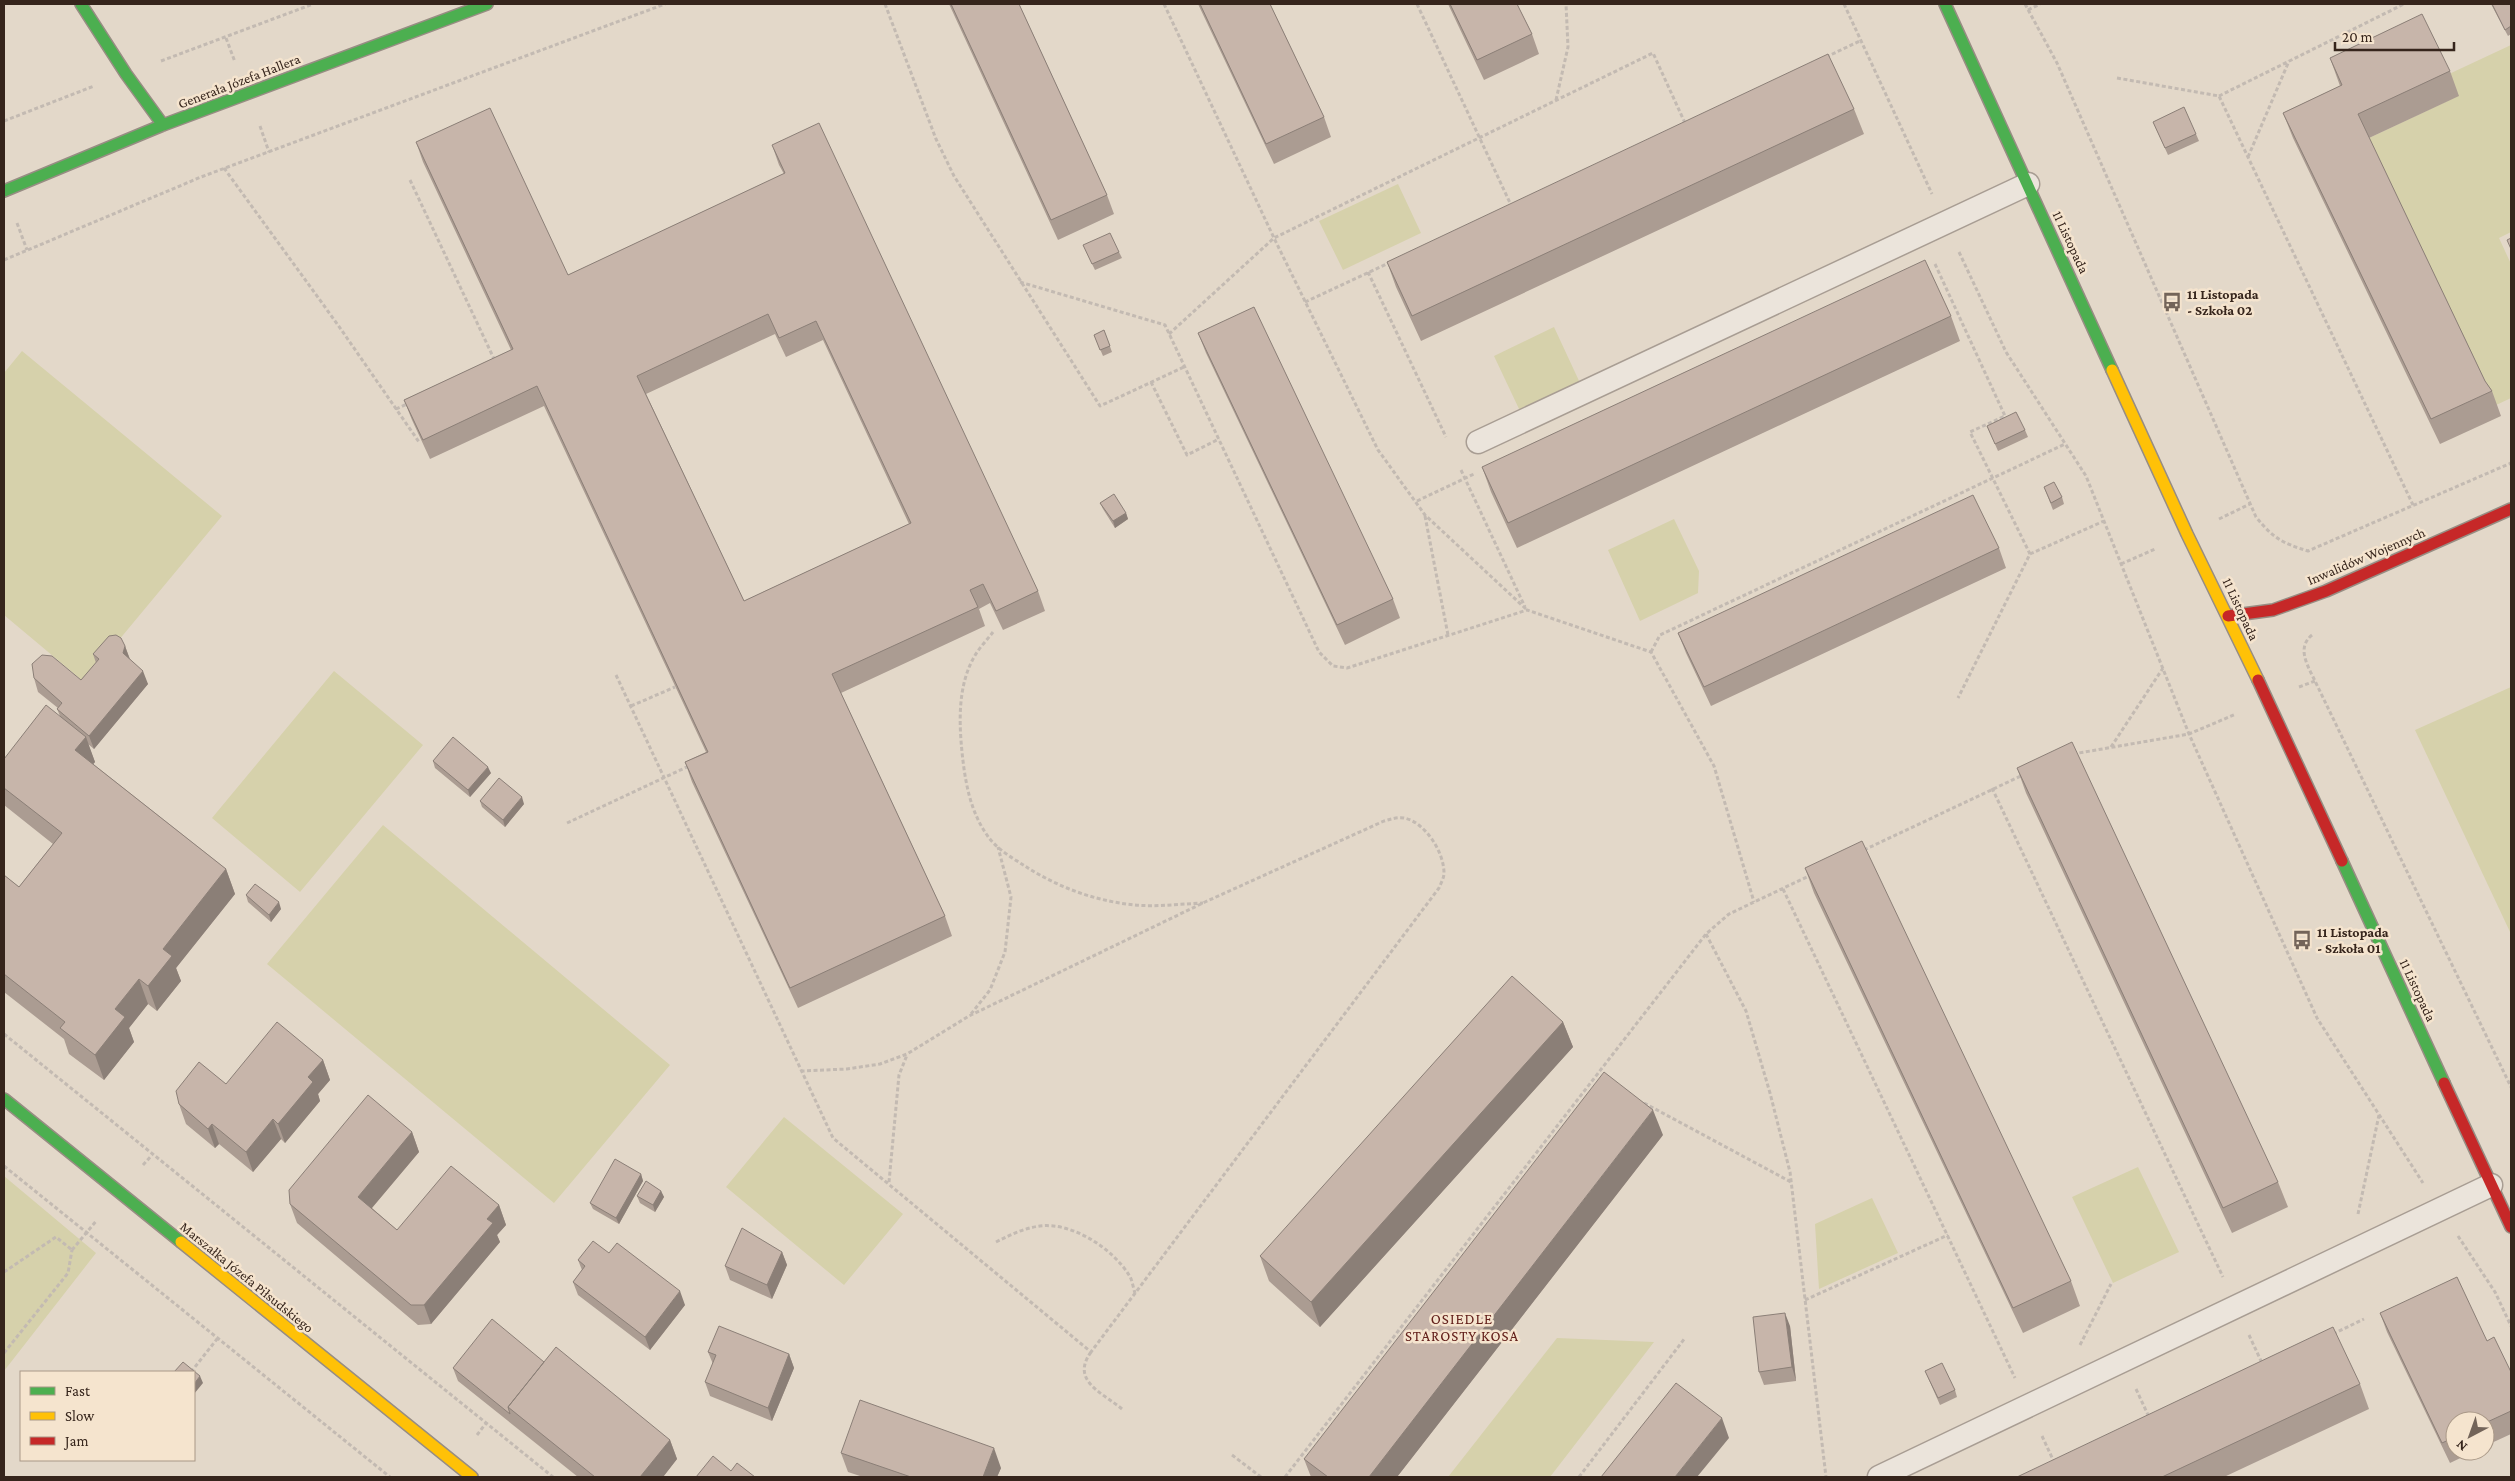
<svg xmlns="http://www.w3.org/2000/svg" width="2515" height="1481" viewBox="0 0 2515 1481" font-family="'Crimson Pro',serif">
	<style>
		.green { fill: #d6d1ab }
		.lines { fill: none; stroke-linecap: round; stroke-linejoin: round }
		.lane-casing { stroke: #a89d93; stroke-width: 25 }
		.fast-casing { stroke: #978d83; stroke-width: 14 }
		.slow-casing { stroke: #978d83; stroke-width: 14 }
		.jam-casing { stroke: #978d83; stroke-width: 14 }
		.path { stroke: #c3bab2; stroke-width: 3; stroke-dasharray: 4 2.5; stroke-linecap: butt }
		.lane { stroke: #ebe4db; stroke-width: 22 }
		.fast { stroke: #4caf50; stroke-width: 11 }
		.slow { stroke: #ffc107; stroke-width: 11 }
		.jam { stroke: #c62828; stroke-width: 11 }
		.wall { fill: #ab9c92; fill-rule: evenodd }
		.shaded-wall { fill: #8b7f77 }
		.building { fill: #c7b5aa; stroke: #8b7f77; fill-rule: evenodd }
		.labels { text-anchor: middle; dominant-baseline: central; stroke-width: 5; stroke-linejoin: round; paint-order: stroke }
		.street-label { font-size: 14px; fill: #36251c; stroke: #f5e4ce }
		.poi-label { font-size: 14px; font-weight: bold; fill: #36251c; stroke: #f5e4ce; text-anchor: start }
		.neighbourhood-label { font-size: 15px; letter-spacing: 1px; fill: #63201b; stroke: #f5e4ce }
	</style>
	<rect width="100%" height="100%" fill="#e3d8c9"/>
	<path class="green" d="M2511,45v187l-12,6 12,26v134l-17,8 -127,-267 91,-43 -9,-22z
		M1398,184l23,49 -78,37 -24,-49z
		M1554,327l26,56 -60,28 -26,-55z
		M22,351l200,165 -138,166 -80,-67v-242z
		M1674,519l25,52 -1,22 -58,28 -32,-71z
		M334,671l89,74 -123,147 -88,-74z
		M2511,687v247l-96,-204z
		M383,825l287,240 -116,138 -287,-239z
		M784,1117l119,97 -59,71 -118,-98z
		M2138,1167l41,85 -66,31 -41,-86z
		M4,1176l92,77 -92,118z
		M1872,1198l26,55 -79,36 -4,-65z
		M1557,1338l97,4 -104,135h-102z"/>
	<g class="lines">
		<defs>
			<path id="lane" d="M1478,442l550,-258
				M1879,1477l612,-292"/>
			<path id="fast" d="M81,4l45,70 37,51
				M1945,4l167,366
				M4,191l159,-66 324,-121
				M2342,861l102,222
				M4,1099l177,143"/>
			<path id="slow" d="M2112,370l75,164 71,146
				M181,1242l291,235"/>
			<path id="jam" d="M2228,616l45,-6 53,-19 185,-82
				M2258,680l84,181
				M2444,1083l67,144"/>
		</defs>
		<use href="#lane" class="lane-casing"/>
		<use href="#fast" class="fast-casing"/>
		<use href="#slow" class="slow-casing"/>
		<use href="#jam" class="jam-casing"/>
		<path class="path" d="M885,4l51,135 18,37 146,230 84,-39
			M1164,4l110,234 104,212 47,65 101,94
			M1417,4l94,201
			M1844,4l88,190
			M2025,4l32,59 199,454c17,21 26,26 52,34l203,-88
			M2028,10l12,-6
			M226,38l9,24
			M1826,57l34,-16
			M161,61l152,-57
			M2117,78l102,18 194,409
			M2219,96l185,-92
			M1556,100l12,-53 -2,-43
			M4,121l90,-35
			M260,126l9,26
			M2248,157l41,-96
			M224,168l114,157 81,117
			M410,180l85,181
			M17,223l10,27
			M1959,252l47,100 80,124 103,258 128,284 106,165
			M4,260l197,-83 464,-173
			M1935,264l70,152 -35,16 60,122 -72,144
			M1368,272l78,165
			M1020,282l145,43 154,327 14,14 14,2 180,-58 124,42 63,114 40,136
			M1305,302l86,-40
			M1169,334l105,-96 379,-185 32,70
			M1151,382l36,73 32,-16
			M396,409l13,-6
			M1461,470l64,137
			M1417,501l57,-27
			M1425,516l23,119
			M2219,519l31,-15
			M2030,554l74,-33
			M2121,564l34,-15
			M993,632c-6,8 -15,17 -20,27 -15,28 -14,63 -11,93 3,29 8,59 25,83 9,14 27,24 41,33 32,20 68,33 106,37 22,2 46,-1 69,-2
			M2312,635c-16,13 -4,31 3,46l196,406
			M1651,652l9,-17 405,-191
			M616,675l217,463 258,214 348,-464c2,-5 5,-10 5,-15 0,-21 -19,-51 -40,-55 -7,-1 -13,1 -20,3l-179,81 -236,114 -62,38 -27,10 -33,5 -45,2
			M2299,687l16,-6
			M631,706l44,-19
			M2111,747l52,-79
			M2073,754l116,-20 47,-20
			M1992,788l231,489
			M567,823l122,-57
			M1864,850l159,-75
			M1783,889l232,489
			M1706,934l40,77 24,82 20,79 36,305
			M971,1014l19,-24 15,-38 6,-55 -13,-50
			M4,1034l549,443
			M1644,1103l147,79
			M143,1165l9,-10
			M4,1166l386,311
			M889,1182l10,-107 8,-20
			M2358,1214l21,-99
			M2458,1236l37,56 16,34
			M996,1242c14,-7 28,-14 44,-16 32,-4 72,22 89,49 3,4 4,12 6,18
			M72,1250l25,-30
			M4,1272l52,-35 16,13
			M1805,1300l143,-65
			M2333,1334l31,-15
			M2249,1335l13,28
			M2080,1345l31,-61
			M1091,1352c-21,29 12,41 31,57
			M4,1353l64,-80 4,-23
			M191,1372l26,-33
			M2136,1389l13,28
			M477,1435l9,-12
			M2042,1436l13,28
			M1232,1455l29,22
			M1285,1477l421,-543 23,-20 82,-39
			M1579,1477l106,-139"/>
		<use href="#lane" class="lane"/>
		<use href="#fast" class="fast"/>
		<use href="#slow" class="slow"/>
		<use href="#jam" class="jam"/>
	</g>
	<path class="wall" d="M949,4h70l88,191 7,19 -56,26z
		M1198,4h72l54,113 7,20 -57,27z
		M1448,4h69l15,30 7,20 -55,26z
		M2491,4h20v30l-3,2z
		M2330,58l120,13 9,25 -90,42 116,243 7,10 9,25 -61,28 -147,-306 -10,-25 57,-27z
		M1854,109l10,25 -443,207 -25,-54 -9,-25z
		M2153,122l43,12 3,7 -31,14z
		M416,142l152,133 216,-101 -5,-9 -7,-20 266,446 7,20 -42,19 -13,-27 -11,6 6,17 -144,67 104,223 7,20 -154,72 -106,-226 -7,-20 21,-10 -162,-346 -114,53 -18,-39 -8,-20 107,-50 -88,-188zM775,334l11,23 37,-17 86,184 -165,77 -98,-207z
		M1083,245l36,7 3,6 -27,12z
		M1951,316l9,25 -443,207 -26,-56 -9,-25z
		M1104,330l8,22 -9,4 -9,-21z
		M1198,333l195,266 7,19 -55,27 -139,-292z
		M1987,426l38,4 3,7 -30,14z
		M2044,487l18,10 2,7 -11,6z
		M1100,503l26,10 2,6 -13,9 -12,-19z
		M1999,548l7,20 -295,138 -25,-53 -8,-20z
		M125,646l5,13 18,25 -54,65 -6,-5 7,18 -2,2 133,105 9,25 -59,74 5,13 -24,30 -9,-7 -19,24 5,14 -30,38 -35,-26 -5,-15 -60,-47v-117l15,12 34,-43 -49,-39v-46l56,-43 -3,-7 1,-1 -20,-16 -4,-14 47,2 15,-17 -3,-9z
		M433,761l58,12 -21,24 -35,-29z
		M2017,768l261,414 10,25 -56,26 -206,-440z
		M480,801l44,3 -19,23 -23,-20z
		M1805,868l266,413 9,25 -57,27 -209,-440z
		M246,895l35,14 -10,13 -23,-20z
		M1563,1022l10,25 -253,280 -51,-46 -9,-25z
		M323,1060l7,20 -12,14 2,7 -35,42 -4,-4 -28,33 -34,-28 -4,4 -29,-24 -7,-20 47,-20z
		M412,1132l7,20 -47,56 25,22 102,-25 7,20 -9,10 3,7 -69,82 -13,1 -121,-102 -7,-19z
		M1663,1135l-266,342h-86l-7,-18z
		M641,1174l2,7 -24,43 -26,-15 -3,-6z
		M661,1191l3,6 -9,15 -15,-9 -3,-7z
		M782,1252l5,13 -15,34 -42,-19 -5,-14z
		M578,1260l107,45 -35,45 -72,-55 -5,-13 9,-12z
		M2380,1313l107,28 24,31v62l-26,12v-25h-30v30h20l-25,12 -63,-131z
		M1790,1326l6,55 -32,4 -5,-13z
		M708,1352l81,2 5,14 -22,53 -62,-25 -5,-14 8,-18z
		M544,1362l126,78 7,19 -14,18h-85l-120,-96 -5,-13z
		M1925,1371l30,19 2,7 -17,8z
		M2360,1384l9,25 -145,68h-207z
		M841,1453l160,15 -4,9h-134l-15,-5z"/>
	<path class="shaded-wall" d="M1126,513l2,6 -13,9 -2,-7z
		M125,646l5,14 -7,-7z
		M143,671l5,13 -54,65 -5,-13z
		M86,737l9,25 -11,13 -9,-25z
		M488,767l3,6 -21,24 -2,-7z
		M522,797l2,7 -19,23 -2,-7z
		M226,869l9,25 -59,74 5,13 -24,30 -9,-25 15,-37z
		M279,902l2,7 -10,13 -2,-7z
		M139,979l9,25 -19,24 5,14 -30,38 -9,-25 20,-46z
		M1563,1022l10,25 -253,280 -9,-25z
		M323,1060l7,20 -12,14 2,7 -35,42 -7,-19 30,-47z
		M1653,1110l10,25 -266,342h-28z
		M273,1119l8,20 -28,33 -7,-20z
		M212,1124l7,20 -4,4 -7,-19z
		M412,1132l7,20 -54,64 -7,-19z
		M641,1174l2,7 -24,43 -3,-6z
		M661,1191l3,6 -9,15 -2,-7z
		M499,1205l7,20 -9,10 3,7 -69,82 -7,-19 63,-86z
		M782,1252l5,13 -15,34 -5,-14z
		M680,1291l5,14 -35,45 -5,-13z
		M1785,1313l5,13 6,55 -4,-14z
		M789,1354l5,14 -22,53 -4,-13z
		M200,1376l3,7 -9,11v-10z
		M1722,1418l7,20 -32,39h-22z
		M670,1440l7,19 -14,18h-23z
		M994,1448l7,20 -4,9h-14z"/>
	<path class="building" d="M951,4h68l88,191 -56,25z
		M1200,4h70l54,113 -58,27z
		M1450,4h67l15,30 -55,26z
		M2492,4h19v22l-6,4z
		M2422,14l28,57 -92,43 127,267 7,10 -61,28 -148,-306 59,-28 -12,-27z
		M1828,54l26,55 -442,207 -25,-54z
		M2184,107l12,27 -31,14 -12,-26z
		M490,108l78,167 217,-102 -13,-28 47,-22 219,468 -42,20 -13,-27 -13,6 8,17 -146,67 113,242 -155,72 -105,-226 23,-10 -171,-366 -114,54 -19,-40 109,-51 -97,-207zM768,314l11,24 37,-17 95,202 -167,78 -107,-225z
		M1110,233l9,19 -27,12 -9,-19z
		M2511,238v11l-4,-9z
		M1925,260l26,56 -443,207 -26,-56z
		M1254,307l139,292 -56,26 -139,-292z
		M1104,330l6,16 -10,4 -6,-15z
		M2016,412l9,18 -30,14 -8,-18z
		M2054,482l8,15 -11,6 -7,-16z
		M1114,494l12,19 -13,8 -13,-18z
		M1973,495l26,53 -295,139 -26,-54z
		M116,635l5,3 4,8 -2,7 20,18 -54,65 -32,-27 5,-6 -28,-25 -2,-14 10,-9 10,1 29,24 18,-21 -6,-5 16,-18z
		M46,705l40,32 -11,13 151,119 -63,80 9,7 -24,30 -9,-7 -24,30 10,8 -30,38 -35,-27 5,-6 -61,-48v-99l15,12 43,-54 -58,-45v-29z
		M453,737l35,30 -20,23 -35,-29z
		M2072,742l206,440 -55,26 -206,-440z
		M499,778l23,19 -19,23 -23,-19z
		M1862,841l209,440 -58,27 -208,-440z
		M255,884l24,18 -10,13 -23,-20z
		M1512,976l51,46 -252,280 -51,-46z
		M277,1022l46,38 -15,17 5,5 -35,42 -5,-5 -27,33 -34,-28 -4,5 -29,-25 -3,-13 23,-29 27,22z
		M1604,1072l49,38 -284,367h-41l-24,-18z
		M368,1095l44,37 -54,65 39,33 54,-64 48,39 -12,14 6,4 -69,82h-13l-121,-101 -1,-14z
		M615,1159l26,15 -25,44 -26,-15z
		M646,1181l15,10 -8,14 -16,-9z
		M742,1228l40,24 -15,33 -42,-19z
		M593,1241l16,12 8,-10 63,48 -35,46 -72,-55 12,-16 -7,-6z
		M2457,1277l30,64 7,-4 17,35v39l-26,12v-2h-30v16l-13,6 -62,-130z
		M1785,1313l7,54 -33,5 -6,-55z
		M492,1319l52,43 -36,45 2,7 -57,-46z
		M719,1326l70,28 -21,54 -63,-26 11,-27 -8,-3z
		M2333,1327l27,57 -198,93h-145z
		M556,1347l114,93 -30,37h-45l-87,-70z
		M183,1362l17,14 -6,8v-12h-20z
		M1942,1363l13,27 -17,8 -13,-27z
		M1676,1383l46,35 -47,59h-74z
		M860,1400l134,48 -11,29h-72l-70,-24z
		M713,1456l18,15 6,-8 18,14h-59z"/>
	<defs>
		<symbol id="bus-bare" viewBox="-9 -9 18 18"><path d="M-5-6H5V4H4V6H2V4H-2V6H-4V4H-5ZM-3.5-4V0h7V-4ZM-3.5 1.2v1.5H-2V1.2ZM2 1.2v1.5H3.5V1.2Z" fill="#736459" stroke="#f5e4ce" stroke-width="2.5" paint-order="stroke"/></symbol>
	</defs>
	<g fill-rule="evenodd">
		<use href="#bus-bare" x="2158" y="288" width="28" height="28"/>
		<use href="#bus-bare" x="2288" y="926" width="28" height="28"/>
	</g>
	<g class="labels">
		<g class="street-label">
			<text transform="translate(239 81) rotate(-21)">Generała Józefa Hallera</text>
			<text transform="translate(2071 242) rotate(65)">11 Listopada</text>
			<text transform="translate(2366 556) rotate(-23)">Inwalidów Wojennych</text>
			<text transform="translate(2241 609) rotate(65)">11 Listopada</text>
			<text transform="translate(2418 990) rotate(65)">11 Listopada</text>
			<text transform="translate(247 1277) rotate(39)">Marszałka Józefa Piłsudskiego</text>
		</g>
		<g class="poi-label">
			<text x="2187" y="294">11 Listopada<tspan x="2187" dy="16">- Szkoła 02</tspan></text>
			<text x="2317" y="932">11 Listopada<tspan x="2317" dy="16">- Szkoła 01</tspan></text>
		</g>
		<g class="neighbourhood-label">
			<text x="1462" y="1319">OSIEDLE<tspan x="1462" dy="17">STAROSTY KOSA</tspan></text>
		</g>
	</g>
	<rect width="2515" height="1481" fill="none" stroke="#36251c" stroke-width="10"/>
	<rect x="20" y="1371" width="175" height="90" fill="#f5e4ce" stroke="#a99887"/>
	<rect x="30" y="1387" width="25" height="8" fill="#4caf50" stroke="#a99887"/>
	<text x="65" y="1396" font-size="15" fill="#36251c">Fast</text>
	<rect x="30" y="1412" width="25" height="8" fill="#ffc107" stroke="#a99887"/>
	<text x="65" y="1421" font-size="15" fill="#36251c">Slow</text>
	<rect x="30" y="1437" width="25" height="8" fill="#c62828" stroke="#a99887"/>
	<text x="65" y="1446" font-size="15" fill="#36251c">Jam</text>
	<g transform="translate(2470 1436) rotate(221)"><circle r="24" fill="#f5e4ce" stroke="#a99887"/>
	<path d="M0-4L9 19L0 12L-9 19Z" fill="#736459"/>
	<text y="-8" font-size="14" font-weight="bold" text-anchor="middle" fill="#36251c">N</text>
	</g>
	<path d="M2335 42v8h119v-8" fill="none" stroke="#36251c" stroke-width="2.5"/>
	<text x="2342" y="42" font-size="15" fill="#36251c" stroke="#f5e4ce" stroke-width="4" paint-order="stroke">20 m</text>
</svg>
